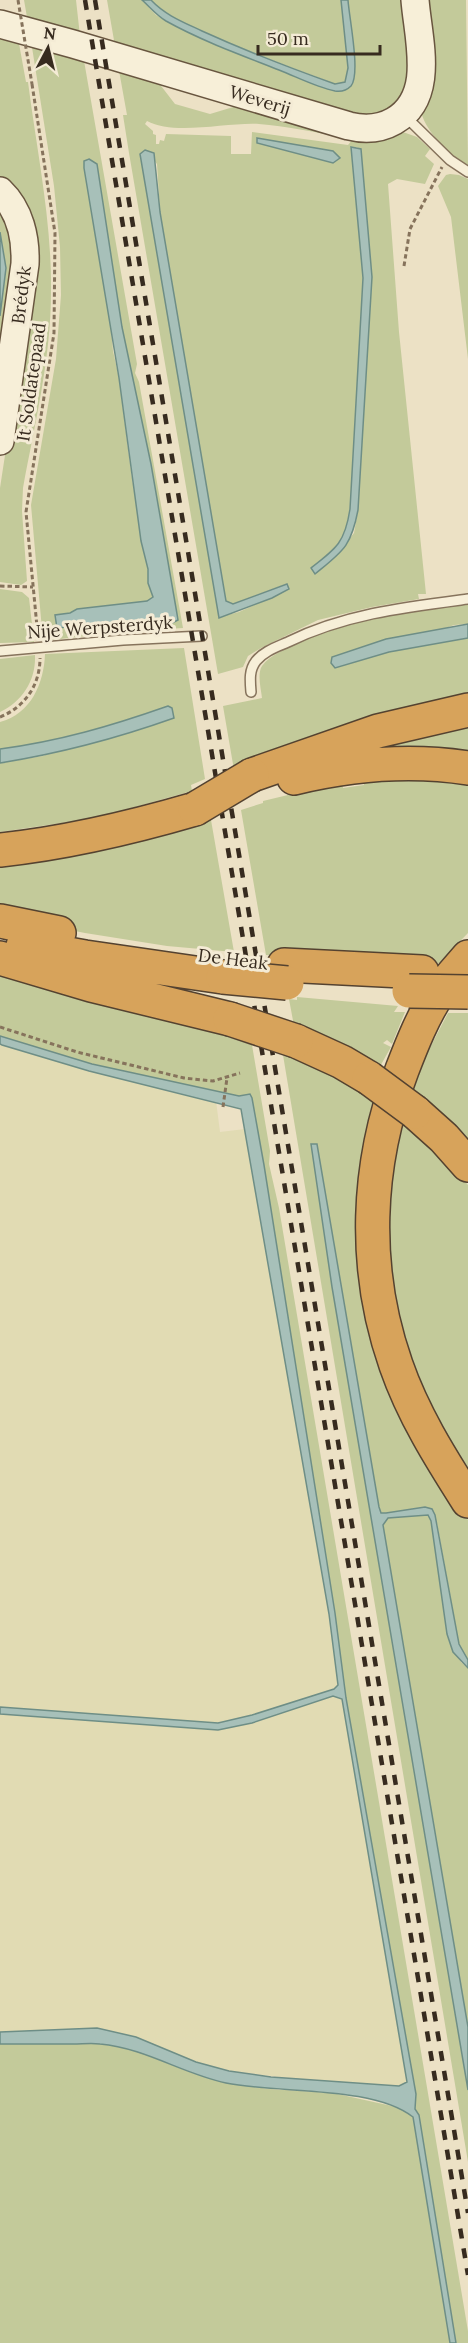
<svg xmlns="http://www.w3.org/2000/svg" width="468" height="2343" viewBox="0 0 468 2343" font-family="Lora,serif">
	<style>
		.farmland { fill: #e1dbb3 }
		.green { fill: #c3ca9a; fill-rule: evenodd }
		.water { fill: #a7c0b9; stroke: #6e8e86; stroke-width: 1.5 }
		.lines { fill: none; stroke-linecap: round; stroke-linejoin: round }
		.lane-casing { stroke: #86735c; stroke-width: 12 }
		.secondary-casing { stroke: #68553f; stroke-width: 30 }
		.highway-casing { stroke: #544230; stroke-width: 36 }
		.path { stroke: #86735c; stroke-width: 3; stroke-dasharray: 4.5 3; stroke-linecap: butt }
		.lane { stroke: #f7efd8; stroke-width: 9 }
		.secondary { stroke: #f7efd8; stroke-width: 27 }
		.highway { stroke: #d7a35b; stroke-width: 33 }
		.rail { stroke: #372b1f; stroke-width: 4.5; stroke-dasharray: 10 10; stroke-linecap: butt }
		.highway-bridge-casing { stroke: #544230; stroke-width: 36; stroke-linecap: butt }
		.path-bridge { stroke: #86735c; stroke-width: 3; stroke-dasharray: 4.5 3; stroke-linecap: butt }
		.highway-bridge { stroke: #d7a35b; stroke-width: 33 }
		.labels { text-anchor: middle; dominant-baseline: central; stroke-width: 6; stroke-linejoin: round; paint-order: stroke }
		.street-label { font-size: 18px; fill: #372b1f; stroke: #f4ebd5 }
	</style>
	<rect width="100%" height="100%" fill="#ece1c5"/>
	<path class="farmland" d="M0,1044l89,27 127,30 4,31 25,-3 84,485 9,71 -3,4 -83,26 -34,8 -218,-16z
		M333,1696l9,3 65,383 -8,4 -66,-3 -104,-12 -33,-9 -60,-25 -39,-9 -97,4v-318l218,16 34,-7z"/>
	<path class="green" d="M24,0h52l4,36 -52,-13z
		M107,0h35l14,15 12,7 57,26 109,43 20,-10 1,-14 -7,-67h59l6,75 -17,33 -31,12 -250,-74z
		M151,0h190l7,68 -3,14 -10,2c-44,-17 -89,-33 -133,-53 -19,-9 -37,-16 -51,-31z
		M422,0h44l2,167c-18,-13 -41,-33 -47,-55z
		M6,34l12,4 8,44h2c9,71 24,139 23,210 0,66 -16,131 -28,196l-1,23 5,70 -6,4 -21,-3v-94l34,-223 -34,-86v-140z
		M31,41l52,14 54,309 -2,9 4,9 44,246 -63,4 -77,9 -12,-136 25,-146 5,-64 -1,-48 -6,-61zM97,164l25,163 29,137 25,144 -6,16h-16l-1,-5 -13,1 -85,-5 15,-2 7,-4 70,-8 6,-4c-5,-13 -4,-26 -7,-40 -13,-59 -19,-119 -27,-179l-6,-27z
		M118,65l40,17 17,22 35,10 30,-9 102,32c-28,-5 -56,-11 -83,-13 -31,-2 -85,12 -112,-3l-2,3 8,7v3l3,1v9h3l1,-4 4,1 2,-7 65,2v18h20l1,-22 96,13 5,-6 47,-8 17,6 13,12 -5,7 9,8 -9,20 -28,-5 -9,5 11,148 27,262h-8l1,5 -47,8 -54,13 -57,28 -13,8 -5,11 -25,7 -89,-521 -6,-38h4zM356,147l5,2 11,128 -14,233 -4,23 -22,27 -17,13 -3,-6c25,-20 33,-25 38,-58l13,-231 -11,-120zM145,150l12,14 3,48 66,390 7,2 53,-20 3,5 -50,23 -20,5 -79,-463z
		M450,174l9,1 9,4v180l-17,-142 -13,-31 8,-11z
		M0,205l16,41 -16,143v-73l6,-48 -6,-36z
		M0,589l22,3 7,6 5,44 -34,1z
		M468,603v21l-14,1 -119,43 54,-16 79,-14v64l-234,68 -11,-64 39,-8c-1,-9 -5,-24 0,-32 8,-11 24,-17 35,-23 54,-24 113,-31 171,-40z
		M184,648l21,131 -14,6 1,6 -96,27 -96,14v-69l43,-7 125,-50c-57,20 -109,35 -168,43v-27c31,-8 44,-39 45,-68z
		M35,655c1,25 -12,46 -35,57v-53z
		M468,719v37l-126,-4z
		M399,776l69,7v150l-29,30 -173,-8 -25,-145 22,-7v-2l79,-19 1,6 21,-3 -1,-6z
		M211,820l23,132 -67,-6 -82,-13 -85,-17v-52l198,-39z
		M0,968l144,40 108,37 18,106 -1,13 10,44 189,1123v12h-12l-37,-228 -4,-6 1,-15 -70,-396 -11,-85 -71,-448 -12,-67 -2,-4 -11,2 -147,-32 -92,-28z
		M297,997l101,9 -4,6h11l-13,32 -5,-4 -4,3 8,4 -13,23 -84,-44 -5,-27 8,1z
		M448,1013h20v139l-57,-59 12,-32z
		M283,1055l17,5h9l64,39 -5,23 -4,43 59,284 45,71v140l-9,-16 -22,-121 -12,-16 -39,6h-5l-2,-6 -62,-363h-5l20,143 136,803v72z
		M396,1116l51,44 21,25v298l-41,-69 -42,-137z
		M423,1514l5,1 3,6 30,141 7,6v359l-85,-502 5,-7z
		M99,2043l32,6 61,24 34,10 43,6 64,4 68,15 12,9 37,226h-450v-299z"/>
	<path class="water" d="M142,0h9c14,15 32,22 51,31 44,20 88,37 133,53l10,-2 3,-14 -7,-68h7c1,17 13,74 3,86 -4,4 -10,6 -16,5 -19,-4 -38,-14 -56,-21 -38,-15 -77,-29 -113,-49 -10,-6 -16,-14 -24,-21z
		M257,138l76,13 7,7 -7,5 -76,-20z
		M351,147l10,2 11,128 -14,233c-7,37 -15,41 -43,64l-4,-6c26,-20 34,-26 39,-59l13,-231z
		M145,150l9,3 6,59 66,389 7,3 54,-20 2,5 -17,9 -53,20 -79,-464z
		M89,159l8,5 25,163 29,137 25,144 2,12 -8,4h-17l-1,-5 -95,9 -2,-13 15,-2 7,-4 70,-8 6,-4 -5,-14v-14l-7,-28 -22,-163 -35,-210v-7z
		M0,232l6,36 -6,48z
		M468,624v14l-79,14 -54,16 -4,-5 1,-6 54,-18z
		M168,706l4,2 2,10c-59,21 -112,35 -174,45v-14c60,-8 111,-23 168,-43z
		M0,1036l92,28 147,32 11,-2 2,4 12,67 71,448 11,85 70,396 -1,15 4,6 37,228h-6l-37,-226c-41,-32 -135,-23 -187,-34 -43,-9 -81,-35 -126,-39 -8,-1 -18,0 -27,0 -24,0 -49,0 -73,0v-12l97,-4 39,9 60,25 33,9 42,6 128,9 8,-4 -65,-383 -9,-3 -81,27 -34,7 -218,-16v-7l218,16 34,-8 82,-26 4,-4 -9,-71 -88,-505 -152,-38 -87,-26 -2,-1z
		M311,1144h6l62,363 2,6h5l39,-6 7,2 3,6 24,129 9,16v8l-15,-16 -6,-18 -16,-113 -3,-6 -40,3 -5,7 85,502v63l-136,-803z"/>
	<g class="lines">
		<defs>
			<path id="lane" d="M405,116l45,44 18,12
				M0,651l123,-11 79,-4
				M251,692c-1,-12 -2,-22 5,-31 8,-10 21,-14 32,-19 57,-28 118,-35 180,-43"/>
			<path id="secondary" d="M0,24l73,20 276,82c16,4 31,3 45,-5 42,-24 24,-82 21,-121
				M0,191c20,19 26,47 25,73l-25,177"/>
			<path id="highway" d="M252,775l126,-44 90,-21
				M294,778c58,-14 115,-19 174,-10
				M0,850c67,-7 130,-22 195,-41
				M0,921l59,12
				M23,946l62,11 138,20
				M468,957c-10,11 -20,23 -29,35 -16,24 -27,52 -37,78 -36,95 -40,198 -6,295 17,49 44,92 72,136
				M0,958l91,27 139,34
				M284,965l138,7
				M296,1041l46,21 27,16
				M415,1112l29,26 24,27"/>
		</defs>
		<use href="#lane" class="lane-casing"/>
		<use href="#secondary" class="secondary-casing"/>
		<use href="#highway" class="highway-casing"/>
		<path class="path" d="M32,84l23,149 -1,100 -28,179 12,125
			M404,266l6,-37 32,-62
			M0,586l33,1
			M0,717c25,-10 40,-32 40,-59
			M0,1027l77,25 107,26 29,3 27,-8
			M223,1107l4,-29"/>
		<use href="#lane" class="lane"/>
		<use href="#secondary" class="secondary"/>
		<use href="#highway" class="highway"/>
		<path class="rail" d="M85,0l383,2275
			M95,0l373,2213"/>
		<defs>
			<path id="highway-bridge" d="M195,809l57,-34
				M223,977l64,6
				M409,991l59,1
				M230,1019l66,22
				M369,1078l46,34"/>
		</defs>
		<use href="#highway-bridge" class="highway-bridge-casing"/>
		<path class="path-bridge" d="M18,0l14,84"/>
		<use href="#highway-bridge" class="highway-bridge"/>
	</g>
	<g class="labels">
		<g class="street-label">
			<text transform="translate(260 100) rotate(17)">Weverij</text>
			<text transform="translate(21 295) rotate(-83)">Brédyk</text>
			<text transform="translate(31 382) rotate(-82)">It Soldatepaad</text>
			<text transform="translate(100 627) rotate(-4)">Nije Werpsterdyk</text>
			<text transform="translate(233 959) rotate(7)">De Heak</text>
		</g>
	</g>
	<g transform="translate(48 48) rotate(7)" stroke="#f4ebd5" stroke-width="4.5" paint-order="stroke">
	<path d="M0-4.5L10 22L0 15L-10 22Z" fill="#372b1f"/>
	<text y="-9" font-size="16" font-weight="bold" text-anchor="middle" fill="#372b1f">N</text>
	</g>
	<path d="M258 45v9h122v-9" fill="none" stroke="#372b1f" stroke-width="3"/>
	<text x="267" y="45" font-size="18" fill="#372b1f" stroke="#f4ebd5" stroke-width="4.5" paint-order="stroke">50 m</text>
</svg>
